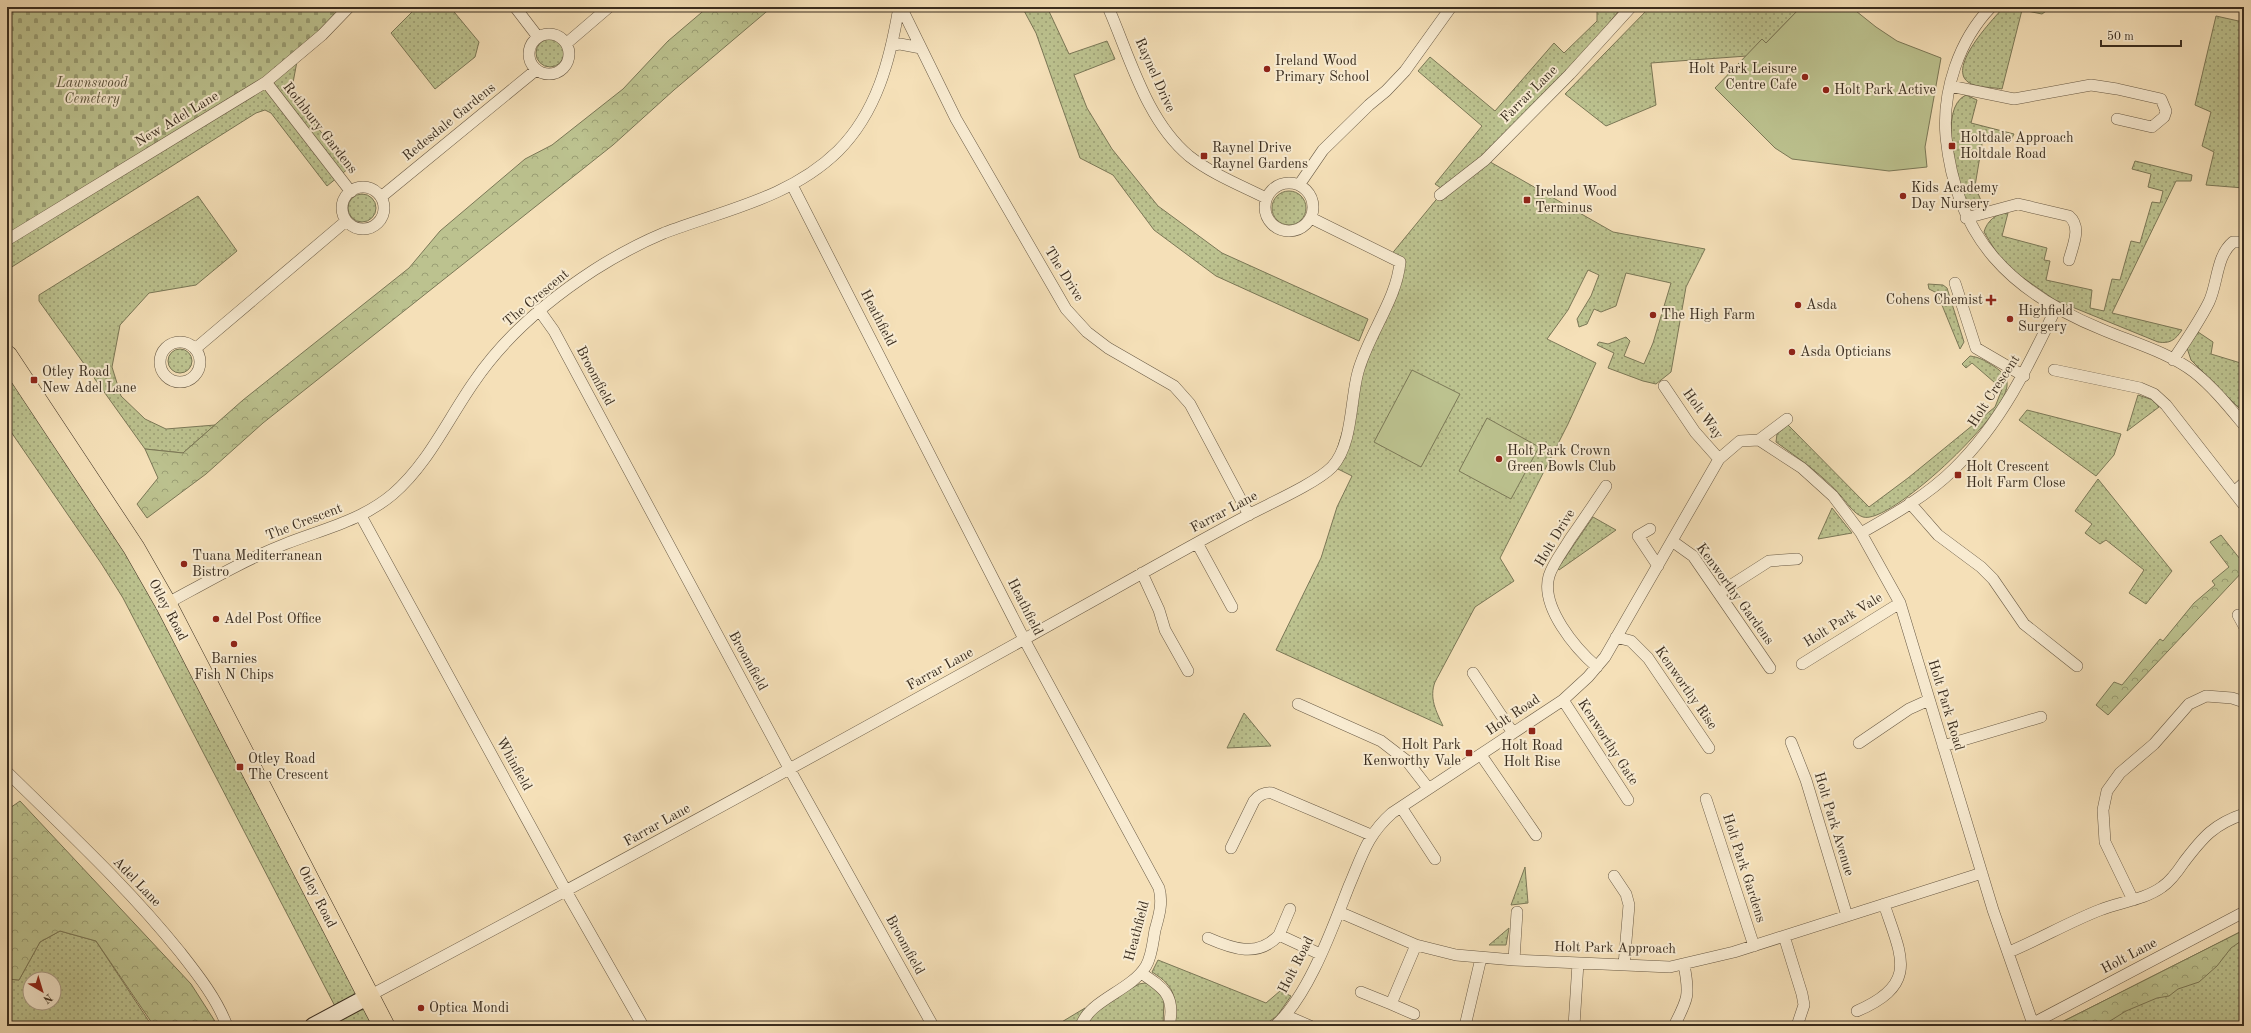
<svg xmlns="http://www.w3.org/2000/svg" width="2251" height="1033" viewBox="0 0 2251 1033" font-family="'Old Standard TT',serif">
	<style>
		.grass { fill: url(#grass-dots); stroke: #7b7857; fill-rule: evenodd }
		.forest { fill: url(#forest-crowns); stroke: #7b7857 }
		.cemetery { fill: url(#cemetery-stones); stroke: #7b7857 }
		.pitch { fill: #bcc28f; stroke: #7b7857 }
		.lines { fill: none; stroke-linecap: round; stroke-linejoin: round }
		.street-casing { stroke: #695a45; stroke-width: 12 }
		.secondary-casing { stroke: #3a2d1f; stroke-width: 18 }
		.highway-casing { stroke: #3a2d1f; stroke-width: 22 }
		.street { stroke: #f8ebd1; stroke-width: 11 }
		.secondary { stroke: #f8ebd1; stroke-width: 16 }
		.highway { stroke: #f5e0b8; stroke-width: 21 }
		.poi-dot { fill: #8f2418; stroke: #f8ebd1; stroke-width: 1.5 }
		.labels { text-anchor: middle; dominant-baseline: central; stroke-width: 4; stroke-linejoin: round; paint-order: stroke }
		.poi-label { font-size: 14px; fill: #3a2d1f; stroke: #f8ebd1; text-anchor: start }
		.street-label { font-size: 14px; fill: #3a2d1f; stroke: #f8ebd1 }
		.park-label { font-size: 14px; font-style: italic; fill: #5a523b; stroke: #f8ebd1 }
	</style>
	<defs>
		<pattern id="grass-dots" width="8" height="8" patternUnits="userSpaceOnUse"><rect width="8" height="8" fill="#bcc28f"/><path d="M2 2h.1M6 6h.1" fill="none" stroke="#9a9e74" stroke-width="1.8" stroke-linecap="round"/></pattern>
		<pattern id="forest-crowns" width="20" height="18" patternUnits="userSpaceOnUse"><rect width="20" height="18" fill="#bcc28f"/><path d="M2 6a3 3 0 1 1 6 0M12 15a3 3 0 1 1 6 0" fill="none" stroke="#9a9e74"/></pattern>
		<pattern id="cemetery-stones" width="16" height="16" patternUnits="userSpaceOnUse"><rect width="16" height="16" fill="#bcc28f"/><path d="M2 7V4a2 2 0 0 1 4 0v3zM10 15v-3a2 2 0 0 1 4 0v3z" fill="#9a9e74"/></pattern>
	</defs>
	<rect width="100%" height="100%" fill="#f5e0b8"/>
	<filter id="stains"><feTurbulence type="fractalNoise" baseFrequency=".005" numOctaves="4"/><feColorMatrix values="0 0 0 0 .2 0 0 0 0 .09 0 0 0 0 .02 0 0 0 .5 -.17"/></filter>
	<radialGradient id="worn" r=".72"><stop offset=".6" stop-color="#630" stop-opacity="0"/><stop offset="1" stop-color="#630" stop-opacity=".3"/></radialGradient>
	<path class="grass" d="M417,7h33l29,35 -4,15 -40,32 -44,-56z
		M1022,7h25l22,47 38,-13 8,18 -41,16 13,33 25,41 46,57 64,47 146,66 -9,22 -143,-65 -62,-46 -41,-55 -33,-17 -44,-125z
		M1597,7h25l-42,51 -95,101 128,73 92,17 -19,38 -15,85 -15,12 -13,-3 -35,-13 6,-15 -17,-8 2,-3 9,2 18,-7 4,4 -6,15 20,8 9,-21 18,-60 -45,-10 -10,33 -15,6 -7,-3 -7,15 -8,3 -2,-8 14,-23 8,-21 -11,-5 -20,40 -21,29 49,24 -28,61 -68,134 14,23 -39,26 -40,75c-6,16 1,29 8,44l-167,-76 45,-92 16,-51 15,-31 -20,-10 18,-59 49,-133 -9,-18 50,-61 1,-7 -6,-4 47,-58 -64,-55 12,-14 65,54 59,-68 10,10 33,-32z
		M1650,7h151l-35,36 -4,-4 -15,17 -96,7 5,42 -50,21 -41,-32z
		M2004,7h48l-10,7 -20,-4 -20,79c-9,-2 -26,-1 -34,-7 -21,-15 25,-63 36,-75z
		M2216,16l27,6 1,-1v167l-38,-3 8,-33 -12,-6 9,-34 -16,-7z
		M536 53a14 14 0 1 1 28 0a14 14 0 1 1-28 0Z
		M298,56l-6,32 1,8 56,72 -22,18 -56,-73 -6,-3 -9,3 -249,157v-30z
		M1966,95l11,5 -6,23 43,11 -3,6 -28,-2 -8,48 7,17 -9,3 -7,-1c-8,-23 -29,-97 0,-110z
		M2135,161l57,14 -1,6h-15l-64,132 70,17c-7,10 -12,14 -24,12l-103,-42 -46,-32 -11,-13 -14,-23c3,-11 12,-19 24,-19l-6,23 45,12 -3,12 6,1 -4,19 46,10 -2,18 14,3 8,-32 8,1 11,-39 9,2 12,-41 8,1 3,-12 -15,-4 3,-13 -19,-5z
		M1272 208a17 17 0 1 1 34 0a17 17 0 1 1-34 0Z
		M348 208a14 14 0 1 1 28 0a14 14 0 1 1-28 0Z
		M198,196l39,55 -41,34 -47,8 -29,32 -8,42 9,29 24,23 21,10 49,-4 -32,28 -38,-4 -106,-148v-6z
		M1928,284l15,1 4,3 17,54 -4,7 -23,-56 -8,-4z
		M2198,332l15,10 -2,12 33,10v49l-53,-53 -4,-12z
		M168 361a12 12 0 1 1 24 0a12 12 0 1 1-24 0Z
		M7,356l127,192 250,478h-71l25,-14 -215,-414 -22,-35 -94,-137z
		M1970,356c10,1 17,6 25,11 7,5 13,10 12,19 -2,30 -117,139 -144,131 -9,-3 -16,-14 -22,-21 -18,-21 -43,-38 -65,-54l1,-8 11,-9 81,82 39,-29 87,-71 7,-18 -30,-26 -6,5 -4,-4z
		M2138,395l15,5 6,7 -32,24z
		M2027,410l94,24 -7,21 -18,21 -77,-56z
		M2098,479l74,92 -26,33 -17,-11 15,-23 -38,-30 -6,4 -15,-11 7,-9 -17,-13z
		M1832,508l20,25 -34,6z
		M1593,517l23,13 -57,40 -1,-2z
		M1244,713l27,33 -44,2z
		M1525,867l3,36 -17,2z
		M1509,928l-3,17h-17z
		M2244,930v96h-189l3,-2z
		M60,931l36,10 56,85h-145v-47l12,1 21,-38zM30,979h24v24h-24z
		M1158,960l108,43 14,-12 11,5 -14,20 -14,10h-88c1,-27 2,-39 -23,-54z
		M1145,983l7,2 12,14 -1,27h-76c9,-21 34,-31 52,-42z
		M1085,1008l-9,18h-21z"/>
	<path class="forest" d="M708,7h64l-98,83 -61,55 -350,278 -57,51 -59,44 -10,-14 21,-26 -13,-29 38,4 60,-53 166,-132 31,-37 85,-72 27,-14 71,-56 45,-48z
		M2221,535l19,24 4,-3v14l-136,145 -12,-10 18,-23 8,3 38,-46 3,2 31,-38 21,-18 -3,-4 17,-14 -19,-25z
		M20,801l171,183 27,42h-64l-58,-85 -36,-10 -20,11 -21,38 -12,-1v-169z
		M2244,930v9l-13,9 -14,18 -18,16 -21,7 -9,7 -12,2 -31,13 -24,15h-43l-1,-2z"/>
	<path class="cemetery" d="M7,7h342l-83,75 -259,159z"/>
	<path class="pitch" d="M1801,7h50l25,20 21,14 44,17 -16,89 2,20 -38,4 -97,-12 -17,-11 -60,-60 47,-49 4,4z
		M1412,370l48,24 -39,73 -47,-25z
		M1487,418l52,29 -28,52 -52,-28z"/>
	<g class="lines">
		<defs>
			<path id="street" d="M515,7l23,30
				M901,7l55,112 110,190 21,23 21,16 66,38 16,18 59,111
				M1108,7c22,50 38,113 81,149 23,18 51,29 77,42
				M1991,7c-32,33 -49,84 -45,130 10,101 65,155 155,192 30,13 67,23 93,43 19,15 35,35 50,53
				M529 54a20 20 0 1 1 40 0a20 20 0 1 1-40 0Z
				M567,43l42,-36
				M891,46l9,-2 21,4
				M266,82l85,110
				M1950,86l64,13 77,-14 26,4 44,10 5,12 -2,6 -12,10 -35,-8
				M1265 207a24 24 0 1 1 48 0a24 24 0 1 1-48 0Z
				M792,185l232,454 135,249c4,15 0,28 -4,42 -2,11 -3,26 -9,36 -15,25 -57,34 -65,60
				M1299,185l24,-35 46,-45 17,-14 19,-20 46,-64
				M342 208a21 21 0 1 1 42 0a21 21 0 1 1-42 0Z
				M1440,195l45,-35 85,-86 61,-67
				M381,197l155,-127
				M1966,218l52,-14 51,12c13,11 4,29 0,44
				M7,240l259,-158 56,-47 27,-28
				M1955,283l21,65 48,28
				M539,310l15,21 236,439 143,256
				M160 362a20 20 0 1 1 40 0a20 20 0 1 1-40 0Z
				M195,349l151,-128
				M2173,360c13,-19 26,-38 36,-58 9,-19 7,-46 24,-60h11
				M2054,370l86,18 14,6 12,11 78,100
				M1664,386l31,46 24,27
				M1759,440l28,-21
				M2234,492l10,-9
				M1910,503l28,32 43,32 12,12 31,45 53,42
				M361,516l205,375 77,135
				M1650,529l-12,7 20,30
				M1861,533c32,-18 67,-38 93,-64 47,-46 74,-102 102,-161
				M1672,541l21,15 77,112
				M1197,543l35,64
				M1142,573l17,37 6,20 23,41
				M1719,593l50,-32 28,-2
				M166,604c39,-21 78,-44 119,-60 38,-15 76,-23 108,-50 35,-30 55,-75 81,-112 31,-46 74,-82 120,-112 22,-14 46,-27 70,-37 60,-23 126,-35 174,-82 39,-39 52,-91 61,-144
				M2238,615l6,11
				M1616,637l15,4 17,17 61,90
				M1802,664l98,-61
				M1597,667c-21,-18 -57,-60 -48,-91 4,-13 14,-25 21,-37 12,-17 24,-35 36,-53
				M1473,673l40,60
				M1563,700l65,100
				M1298,704l83,37 26,20 21,27
				M1791,742l15,38 41,136
				M1859,743l50,-34 20,-9
				M1943,746l98,-29
				M1481,755l55,80
				M7,772c59,58 121,115 173,180 18,23 37,47 47,74
				M1706,799l48,147
				M1401,807l34,52
				M1231,848l23,-47c5,-6 10,-9 18,-8l99,42
				M1614,876l12,18 3,11 -5,60
				M2133,900l-28,-58 -2,-32 4,-19 13,-18 34,-29 35,-40 17,-8 26,2 12,4
				M1339,912l77,33 40,10 58,5 156,7 64,-15 248,-79
				M1279,935l11,-26
				M1784,936l18,58 2,11 -7,21
				M1208,938c25,11 50,20 71,-3l41,19
				M2009,952c31,-13 60,-30 91,-42 20,-8 44,-10 62,-23 9,-6 16,-16 22,-25 19,-25 30,-38 60,-48
				M1514,960l3,-48
				M1141,973c23,15 35,23 28,53
				M1361,992l30,12 25,-59
				M369,996c247,-131 493,-266 738,-403 48,-27 96,-54 145,-80 21,-11 64,-30 80,-46 21,-23 18,-66 26,-95 10,-37 39,-73 42,-110l-89,-44
				M1391,1004l23,10
				M1857,1011c63,-27 44,-55 27,-107
				M1287,1016l23,10
				M1275,1026c34,-31 57,-97 74,-140 13,-30 18,-51 43,-73l171,-113 25,-23 17,-20 114,-198 21,-18 19,-1 43,28 31,28 28,37 39,70 93,307 40,114
				M1465,1026l16,-68
				M1574,1026l4,-63
				M1674,1026c14,-27 16,-31 10,-61
				M2028,1026l216,-114"/>
			<path id="secondary" d="M313,1026l56,-30"/>
			<path id="highway" d="M7,356l127,192 32,56 218,422"/>
		</defs>
		<use href="#street" class="street-casing"/>
		<use href="#secondary" class="secondary-casing"/>
		<use href="#highway" class="highway-casing"/>
		<use href="#street" class="street"/>
		<use href="#secondary" class="secondary"/>
		<use href="#highway" class="highway"/>
	</g>
	<g class="poi-dot">
		<circle cx="1267" cy="69" r="4"/>
		<circle cx="1805" cy="77" r="4"/>
		<circle cx="1826" cy="90" r="4"/>
		<rect x="1948" y="142" width="8" height="8" rx="2"/>
		<rect x="1200" y="152" width="8" height="8" rx="2"/>
		<circle cx="1903" cy="196" r="4"/>
		<rect x="1523" y="196" width="8" height="8" rx="2"/>
		<path d="M1989 294h4v4h4v4h-4v4h-4v-4h-4v-4h4z"/>
		<circle cx="1798" cy="305" r="4"/>
		<circle cx="1653" cy="315" r="4"/>
		<circle cx="2010" cy="319" r="4"/>
		<circle cx="1792" cy="352" r="4"/>
		<rect x="30" y="376" width="8" height="8" rx="2"/>
		<circle cx="1499" cy="459" r="4"/>
		<rect x="1954" y="471" width="8" height="8" rx="2"/>
		<circle cx="184" cy="564" r="4"/>
		<circle cx="216" cy="619" r="4"/>
		<circle cx="234" cy="644" r="4"/>
		<rect x="1528" y="727" width="8" height="8" rx="2"/>
		<rect x="1465" y="749" width="8" height="8" rx="2"/>
		<rect x="236" y="763" width="8" height="8" rx="2"/>
		<circle cx="421" cy="1008" r="4"/>
	</g>
	<g class="labels">
		<g class="poi-label">
			<text x="1275" y="61">Ireland Wood<tspan x="1275" dy="16">Primary School</tspan></text>
			<text x="1797" y="69" text-anchor="end">Holt Park Leisure<tspan x="1797" dy="16">Centre Cafe</tspan></text>
			<text x="1834" y="90">Holt Park Active</text>
			<text x="1960" y="138">Holtdale Approach<tspan x="1960" dy="16">Holtdale Road</tspan></text>
			<text x="1212" y="148">Raynel Drive<tspan x="1212" dy="16">Raynel Gardens</tspan></text>
			<text x="1911" y="188">Kids Academy<tspan x="1911" dy="16">Day Nursery</tspan></text>
			<text x="1535" y="192">Ireland Wood<tspan x="1535" dy="16">Terminus</tspan></text>
			<text x="1983" y="300" text-anchor="end">Cohens Chemist</text>
			<text x="1806" y="305">Asda</text>
			<text x="2018" y="311">Highfield<tspan x="2018" dy="16">Surgery</tspan></text>
			<text x="1661" y="315">The High Farm</text>
			<text x="1800" y="352">Asda Opticians</text>
			<text x="42" y="372">Otley Road<tspan x="42" dy="16">New Adel Lane</tspan></text>
			<text x="1507" y="451">Holt Park Crown<tspan x="1507" dy="16">Green Bowls Club</tspan></text>
			<text x="1966" y="467">Holt Crescent<tspan x="1966" dy="16">Holt Farm Close</tspan></text>
			<text x="192" y="556">Tuana Mediterranean<tspan x="192" dy="16">Bistro</tspan></text>
			<text x="224" y="619">Adel Post Office</text>
			<text x="234" y="659" text-anchor="middle">Barnies<tspan x="234" dy="16">Fish N Chips</tspan></text>
			<text x="1461" y="745" text-anchor="end">Holt Park<tspan x="1461" dy="16">Kenworthy Vale</tspan></text>
			<text x="1532" y="746" text-anchor="middle">Holt Road<tspan x="1532" dy="16">Holt Rise</tspan></text>
			<text x="248" y="759">Otley Road<tspan x="248" dy="16">The Crescent</tspan></text>
			<text x="429" y="1008">Optica Mondi</text>
		</g>
		<g class="street-label">
			<text transform="translate(1155 75) rotate(66)">Raynel Drive</text>
			<text transform="translate(1529 94) rotate(-45)">Farrar Lane</text>
			<text transform="translate(177 119) rotate(-31)">New Adel Lane</text>
			<text transform="translate(449 122) rotate(-39)">Redesdale Gardens</text>
			<text transform="translate(320 128) rotate(52)">Rothbury Gardens</text>
			<text transform="translate(1064 274) rotate(58)">The Drive</text>
			<text transform="translate(536 298) rotate(-40)">The Crescent</text>
			<text transform="translate(878 318) rotate(63)">Heathfield</text>
			<text transform="translate(595 376) rotate(62)">Broomfield</text>
			<text transform="translate(1994 391) rotate(-57)">Holt Crescent</text>
			<text transform="translate(1703 414) rotate(54)">Holt Way</text>
			<text transform="translate(1224 512) rotate(-28)">Farrar Lane</text>
			<text transform="translate(304 522) rotate(-21)">The Crescent</text>
			<text transform="translate(1555 538) rotate(-59)">Holt Drive</text>
			<text transform="translate(1735 594) rotate(54)">Kenworthy Gardens</text>
			<text transform="translate(1025 607) rotate(63)">Heathfield</text>
			<text transform="translate(168 610) rotate(62)">Otley Road</text>
			<text transform="translate(1843 620) rotate(-32)">Holt Park Vale</text>
			<text transform="translate(748 661) rotate(61)">Broomfield</text>
			<text transform="translate(940 669) rotate(-29)">Farrar Lane</text>
			<text transform="translate(1686 688) rotate(55)">Kenworthy Rise</text>
			<text transform="translate(1946 705) rotate(73)">Holt Park Road</text>
			<text transform="translate(1513 715) rotate(-34)">Holt Road</text>
			<text transform="translate(1608 742) rotate(57)">Kenworthy Gate</text>
			<text transform="translate(514 764) rotate(61)">Whinfield</text>
			<text transform="translate(1834 824) rotate(73)">Holt Park Avenue</text>
			<text transform="translate(657 825) rotate(-29)">Farrar Lane</text>
			<text transform="translate(1744 868) rotate(72)">Holt Park Gardens</text>
			<text transform="translate(137 882) rotate(46)">Adel Lane</text>
			<text transform="translate(317 897) rotate(63)">Otley Road</text>
			<text transform="translate(1137 931) rotate(-75)">Heathfield</text>
			<text transform="translate(905 945) rotate(61)">Broomfield</text>
			<text transform="translate(1615 948) rotate(1)">Holt Park Approach</text>
			<text transform="translate(2129 956) rotate(-28)">Holt Lane</text>
			<text transform="translate(1296 965) rotate(-63)">Holt Road</text>
		</g>
		<g class="park-label">
			<text x="92" y="83">Lawnswood<tspan x="92" dy="16">Cemetery</tspan></text>
		</g>
	</g>
	<rect width="2251" height="1033" fill="none" stroke="#f5e0b8" stroke-width="24"/>
	<rect x="8" y="8" width="2235" height="1017" fill="none" stroke="#3a2d1f" stroke-width="2"/>
	<rect x="12" y="12" width="2227" height="1009" fill="none" stroke="#3a2d1f"/>
	<g transform="translate(42 991) rotate(142)"><circle r="19" fill="#f8ebd1" stroke="#ac9f8a"/>
	<path d="M0-3L7 15L0 10L-7 15Z" fill="#8f2418"/>
	<text y="-6" font-size="11" font-weight="bold" text-anchor="middle" fill="#3a2d1f">N</text>
	</g>
	<path d="M2101 40v6h80v-6" fill="none" stroke="#3a2d1f" stroke-width="2"/>
	<text x="2107" y="40" font-size="12" fill="#3a2d1f" stroke="#f8ebd1" stroke-width="3" paint-order="stroke">50 m</text>
	<rect width="100%" height="100%" filter="url(#stains)"/>
	<rect width="100%" height="100%" fill="url(#worn)"/>
</svg>
